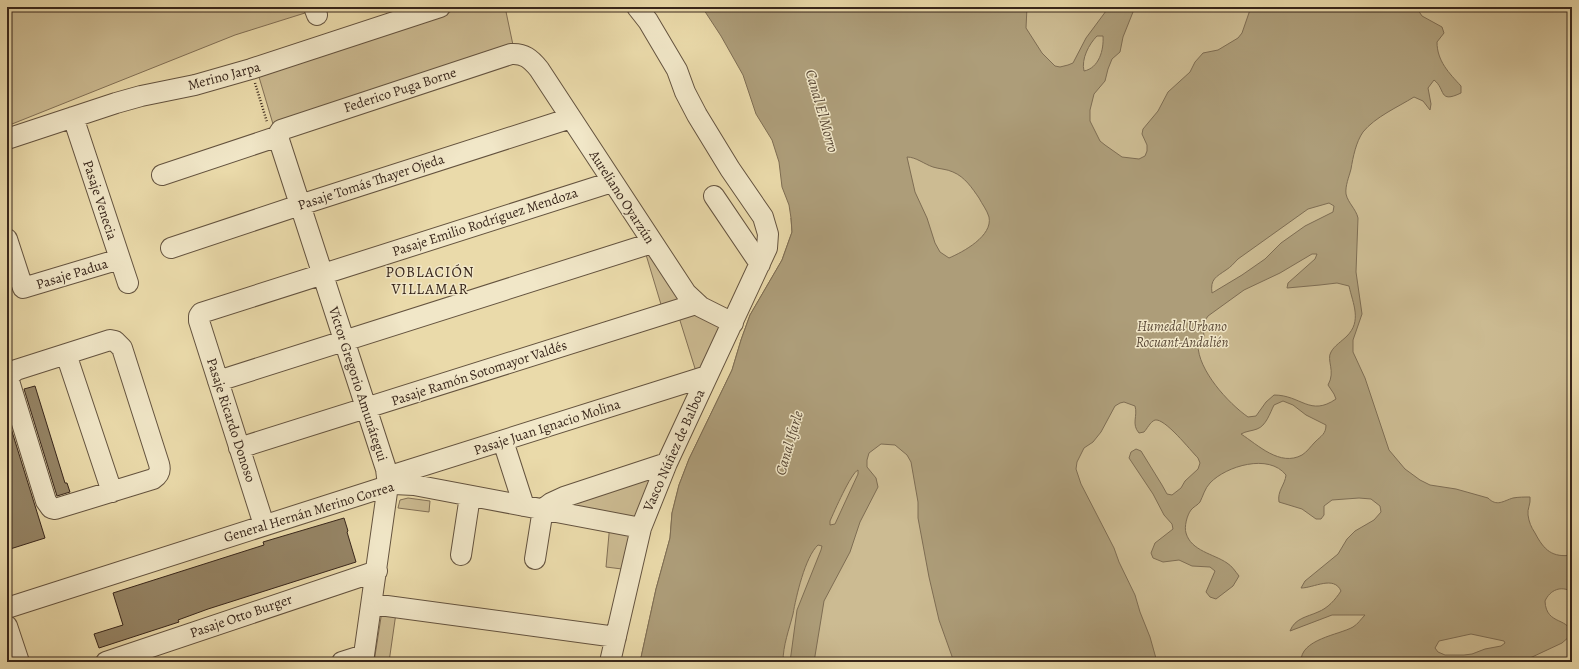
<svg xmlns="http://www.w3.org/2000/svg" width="1579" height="669" viewBox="0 0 1579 669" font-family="Alegreya,serif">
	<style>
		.green { fill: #ccbb92; stroke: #827056 }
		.water { fill: #ad9d79; stroke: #7e6d53; fill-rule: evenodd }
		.building { fill: #958465; stroke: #38261b }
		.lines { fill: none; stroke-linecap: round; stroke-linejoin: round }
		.minor-casing { stroke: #64533f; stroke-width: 22 }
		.path { stroke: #38261b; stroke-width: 2.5; stroke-dasharray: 1 2; stroke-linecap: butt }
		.minor { stroke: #f1e7c8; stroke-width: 20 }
		.labels { text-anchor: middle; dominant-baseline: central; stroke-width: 3; stroke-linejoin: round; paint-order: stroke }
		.street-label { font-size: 14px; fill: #38261b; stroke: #f1e7c8 }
		.park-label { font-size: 14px; font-style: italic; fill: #5d4b39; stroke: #f1e7c8 }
		.water-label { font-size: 15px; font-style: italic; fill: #5b4a37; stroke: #f1e7c8 }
		.neighbourhood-label { font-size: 15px; letter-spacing: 1px; fill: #38261b; stroke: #f1e7c8 }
	</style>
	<rect width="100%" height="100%" fill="#eadaaa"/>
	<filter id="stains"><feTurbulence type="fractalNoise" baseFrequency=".005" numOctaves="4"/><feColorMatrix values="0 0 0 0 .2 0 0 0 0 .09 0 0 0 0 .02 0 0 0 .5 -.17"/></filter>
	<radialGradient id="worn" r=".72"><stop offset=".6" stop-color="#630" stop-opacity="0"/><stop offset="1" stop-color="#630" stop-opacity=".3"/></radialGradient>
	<path class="green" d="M7,7h317l-89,28 -228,91z
		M464,7h41l8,38 -240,79 -14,-47z
		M708,7h864v655h-932l16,-73 14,-51 2,-25 7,-28 10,-26 43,-89 9,-30 9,-25 32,-55 10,-28 -1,-14 11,20 -27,-97 -40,-91z
		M644,248l43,51 -24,12z
		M696,305l35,19 -33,54 -21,-67z
		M665,465l-25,61 -87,-22z
		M408,498l22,3 -1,11 -31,-4 2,-8z
		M610,523l30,6 -10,41 -24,-3z
		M382,611l14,2 -7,49h-15z"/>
	<path class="water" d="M702,7h325l-1,21 16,25 13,13 5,1 8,-2 5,-2 13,-25 23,-31h26l-12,30 -3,15 -8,7 -4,10 -3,12 -11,13 -4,16v11l10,20 5,4 17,12 17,2 6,-3 2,-5v-6l-5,-11 1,-5 15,-18 10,-19 22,-20 5,-10 8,-9 15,-3 20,-12 4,-5 9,-26h165l6,9 20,11 2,6 -7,9c0,19 12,31 24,44v7c-23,11 -15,-4 -27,-13l-6,8 3,16 -1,6 -7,-9 -9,-4c-16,10 -39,20 -51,35 -7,10 -10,25 -12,37 -2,8 -6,17 -5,25 2,9 10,15 12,24l-2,54 6,42 -9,26v12l12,26 24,72 16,19 15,11 10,5 26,4 32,9c9,9 15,3 25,0 5,-1 12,-1 17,-1 1,7 -3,12 -2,18 1,7 3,12 7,18 9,17 17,25 37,22v37c-11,-7 -22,-2 -27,9 1,26 27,15 25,35l-8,7 -32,15 -3,4h-90l-7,-2 -9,2h-120c-1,-23 38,-27 52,-35 5,-3 8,-8 12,-12h-33l-42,16c5,-13 17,-14 28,-19 10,-4 17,-12 23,-21 -7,-16 -27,-3 -40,-3l4,-7 33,-27 9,-15 8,-8 19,-11 7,-8 -1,-6 -9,-7 -12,-1 -27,2 -8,6v9l-3,4h-5l-14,-10 -23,-7c-2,-11 6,-17 7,-27 -17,-22 -60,-9 -76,8 -5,5 -7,13 -10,19 -2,3 -7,5 -9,8 -4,5 -7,17 -5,23 5,18 28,21 41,30 5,3 8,8 12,13l-6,10 -17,13 -6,-2 -4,-5 9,-21 -5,-4 -18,-1 -13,-6 -16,2 -10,-4 -2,-5 4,-10 18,-14 -1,-5 -8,-9 -11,-21 -24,-36 2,-6 5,-3 5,2 21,34 5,9 5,1 9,-7 4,-7 13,-12 2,-6 -2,-5c-8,-8 -33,-40 -43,-38 -5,2 -8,9 -11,12l-5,1c-8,-9 -1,-17 -4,-27l-11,-4 -4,1 -5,3 -14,26 -8,10 -9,6 -7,14 -1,7 5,15 33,64 5,14 16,33 5,17 10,25 7,25h-203l-15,-42 -10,-43 -11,-59v-16l-7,-40 -4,-7 -12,-10 -14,-1 -12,9 -2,7v7l9,11 2,9 -18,35 -10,30 -26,49 -10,61h-24l7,-52 24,-60 1,-4 -4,-1c-13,12 -22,52 -25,69 -4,16 -10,31 -10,48h-143l16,-73 14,-51 2,-25 7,-28 10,-26 43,-89 9,-30 9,-25 32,-55 10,-28 -1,-14 -2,-13 -7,-18 -3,-25 -7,-22 -16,-26 -13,-39 -22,-39zM1097,36h6c1,14 -4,32 -19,35 -3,-12 5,-27 13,-35zM907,157c9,0 17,7 26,10 6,2 14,2 20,5 12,5 19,16 26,26 3,6 8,12 10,19 4,19 -26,35 -40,41l-9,-6 -5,-9 -8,-25 -12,-26zM1329,203l5,3 -1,6 -28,14 -24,17 -16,16 -23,16 -30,18c-2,-14 4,-16 14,-23 5,-3 8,-7 12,-11l70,-50zM1312,254h5l-2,5 -27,24 -1,5 33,-3 17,-2 12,3c4,18 13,35 -2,50 -5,5 -13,10 -16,16 -5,8 5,19 -3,33l6,9 2,5c-26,18 -35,-4 -62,-4l-8,7 -10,14 -8,1c-20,-14 -50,-47 -50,-72l6,-9c-1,-8 -1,-13 4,-20l36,-26 36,-17zM1283,401l10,4 13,10 20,10c0,9 -5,11 -11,17 -4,4 -8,10 -13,13 -22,12 -44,-10 -61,-21 5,-3 11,-3 16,-5 9,-3 13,-16 17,-24zM858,470v4l-23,50 -5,1v-4c4,-9 21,-48 28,-51zM1471,634l33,7 1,2 -4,3 -16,3 -13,5 -8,1h-19l-7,-3 -3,-4 4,-7z"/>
	<path class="building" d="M35,386l30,97h2l3,9 -13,4 -33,-107z
		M10,425l35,113 -38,12v-124z
		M344,518l4,13 -1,1 9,30 -148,47 -30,11 1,2 -80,26 -5,-14 29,-9 -10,-32 151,-48 -1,-3z"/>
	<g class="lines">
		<defs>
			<path id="minor" d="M314,7l3,8
				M73,117l55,166
				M7,139l109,-36 25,-7 54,-11 56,-16 189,-62
				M162,175l117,-39
				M714,196l46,68
				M7,239l16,49 97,-29
				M171,248l129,-43 271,-87
				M110,340l5,1 7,7 37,116c2,7 0,11 -6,15l-98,30 -4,-1 -5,-7 -37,-120 1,-6 6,-5z
				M66,354l46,138
				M218,381l434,-138
				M503,441l21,65
				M239,448l457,-144
				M387,477l320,-101
				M264,525l-65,-204v-5l2,-3 411,-131
				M461,555l9,-59
				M535,559l8,-50 8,-6 13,-6 103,-34
				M372,604l244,33
				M7,608l387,-124 20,1 227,43
				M7,626l12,36
				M106,662l271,-91
				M342,662l22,-7
				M363,662l25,-177 -2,-16 -107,-329v-7l2,-3 230,-76c13,-1 20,5 28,15l147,224 15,14 32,16
				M610,662l31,-134 26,-65 100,-215 1,-14 -5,-17 -33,-48 -33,-54 -12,-23 -8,-22 -29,-49 -11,-14"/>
		</defs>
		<use href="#minor" class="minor-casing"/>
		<path class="path" d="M255,83l12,39"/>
		<use href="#minor" class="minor"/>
	</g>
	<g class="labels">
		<g class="street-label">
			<text transform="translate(224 76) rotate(-15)">Merino Jarpa</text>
			<text transform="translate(400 90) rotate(-18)">Federico Puga Borne</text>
			<text transform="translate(371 182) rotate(-18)">Pasaje Tomás Thayer Ojeda</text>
			<text transform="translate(622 197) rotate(57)">Aureliano Oyarzún</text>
			<text transform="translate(100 200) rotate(72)">Pasaje Venecia</text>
			<text transform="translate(485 222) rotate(-18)">Pasaje Emilio Rodríguez Mendoza</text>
			<text transform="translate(72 274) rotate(-17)">Pasaje Padua</text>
			<text transform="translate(479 373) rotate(-18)">Pasaje Ramón Sotomayor Valdés</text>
			<text transform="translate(358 384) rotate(72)">Víctor Gregorio Amunátegui</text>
			<text transform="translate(231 420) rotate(72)">Pasaje Ricardo Donoso</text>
			<text transform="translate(547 427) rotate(-18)">Pasaje Juan Ignacio Molina</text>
			<text transform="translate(674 450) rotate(-66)">Vasco Núñez de Balboa</text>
			<text transform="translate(309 512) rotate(-17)">General Hernán Merino Correa</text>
			<text transform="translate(241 616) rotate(-19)">Pasaje Otto Burger</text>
		</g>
		<g class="park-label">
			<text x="1182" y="326">Humedal Urbano<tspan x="1182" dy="16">Rocuant-Andalién</tspan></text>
		</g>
		<g class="water-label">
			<text transform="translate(822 111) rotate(74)">Canal El Morro</text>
			<text transform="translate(789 443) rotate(-74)">Canal Ifarle</text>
		</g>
		<g class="neighbourhood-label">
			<text x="430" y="272">POBLACIÓN<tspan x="430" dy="17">VILLAMAR</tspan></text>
		</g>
	</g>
	<rect width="1579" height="669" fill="none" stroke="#eadaaa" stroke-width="24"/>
	<rect x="8" y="8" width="1563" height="653" fill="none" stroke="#38261b" stroke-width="2"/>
	<rect x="12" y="12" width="1555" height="645" fill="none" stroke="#38261b"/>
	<rect width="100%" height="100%" filter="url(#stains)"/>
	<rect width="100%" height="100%" fill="url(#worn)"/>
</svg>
